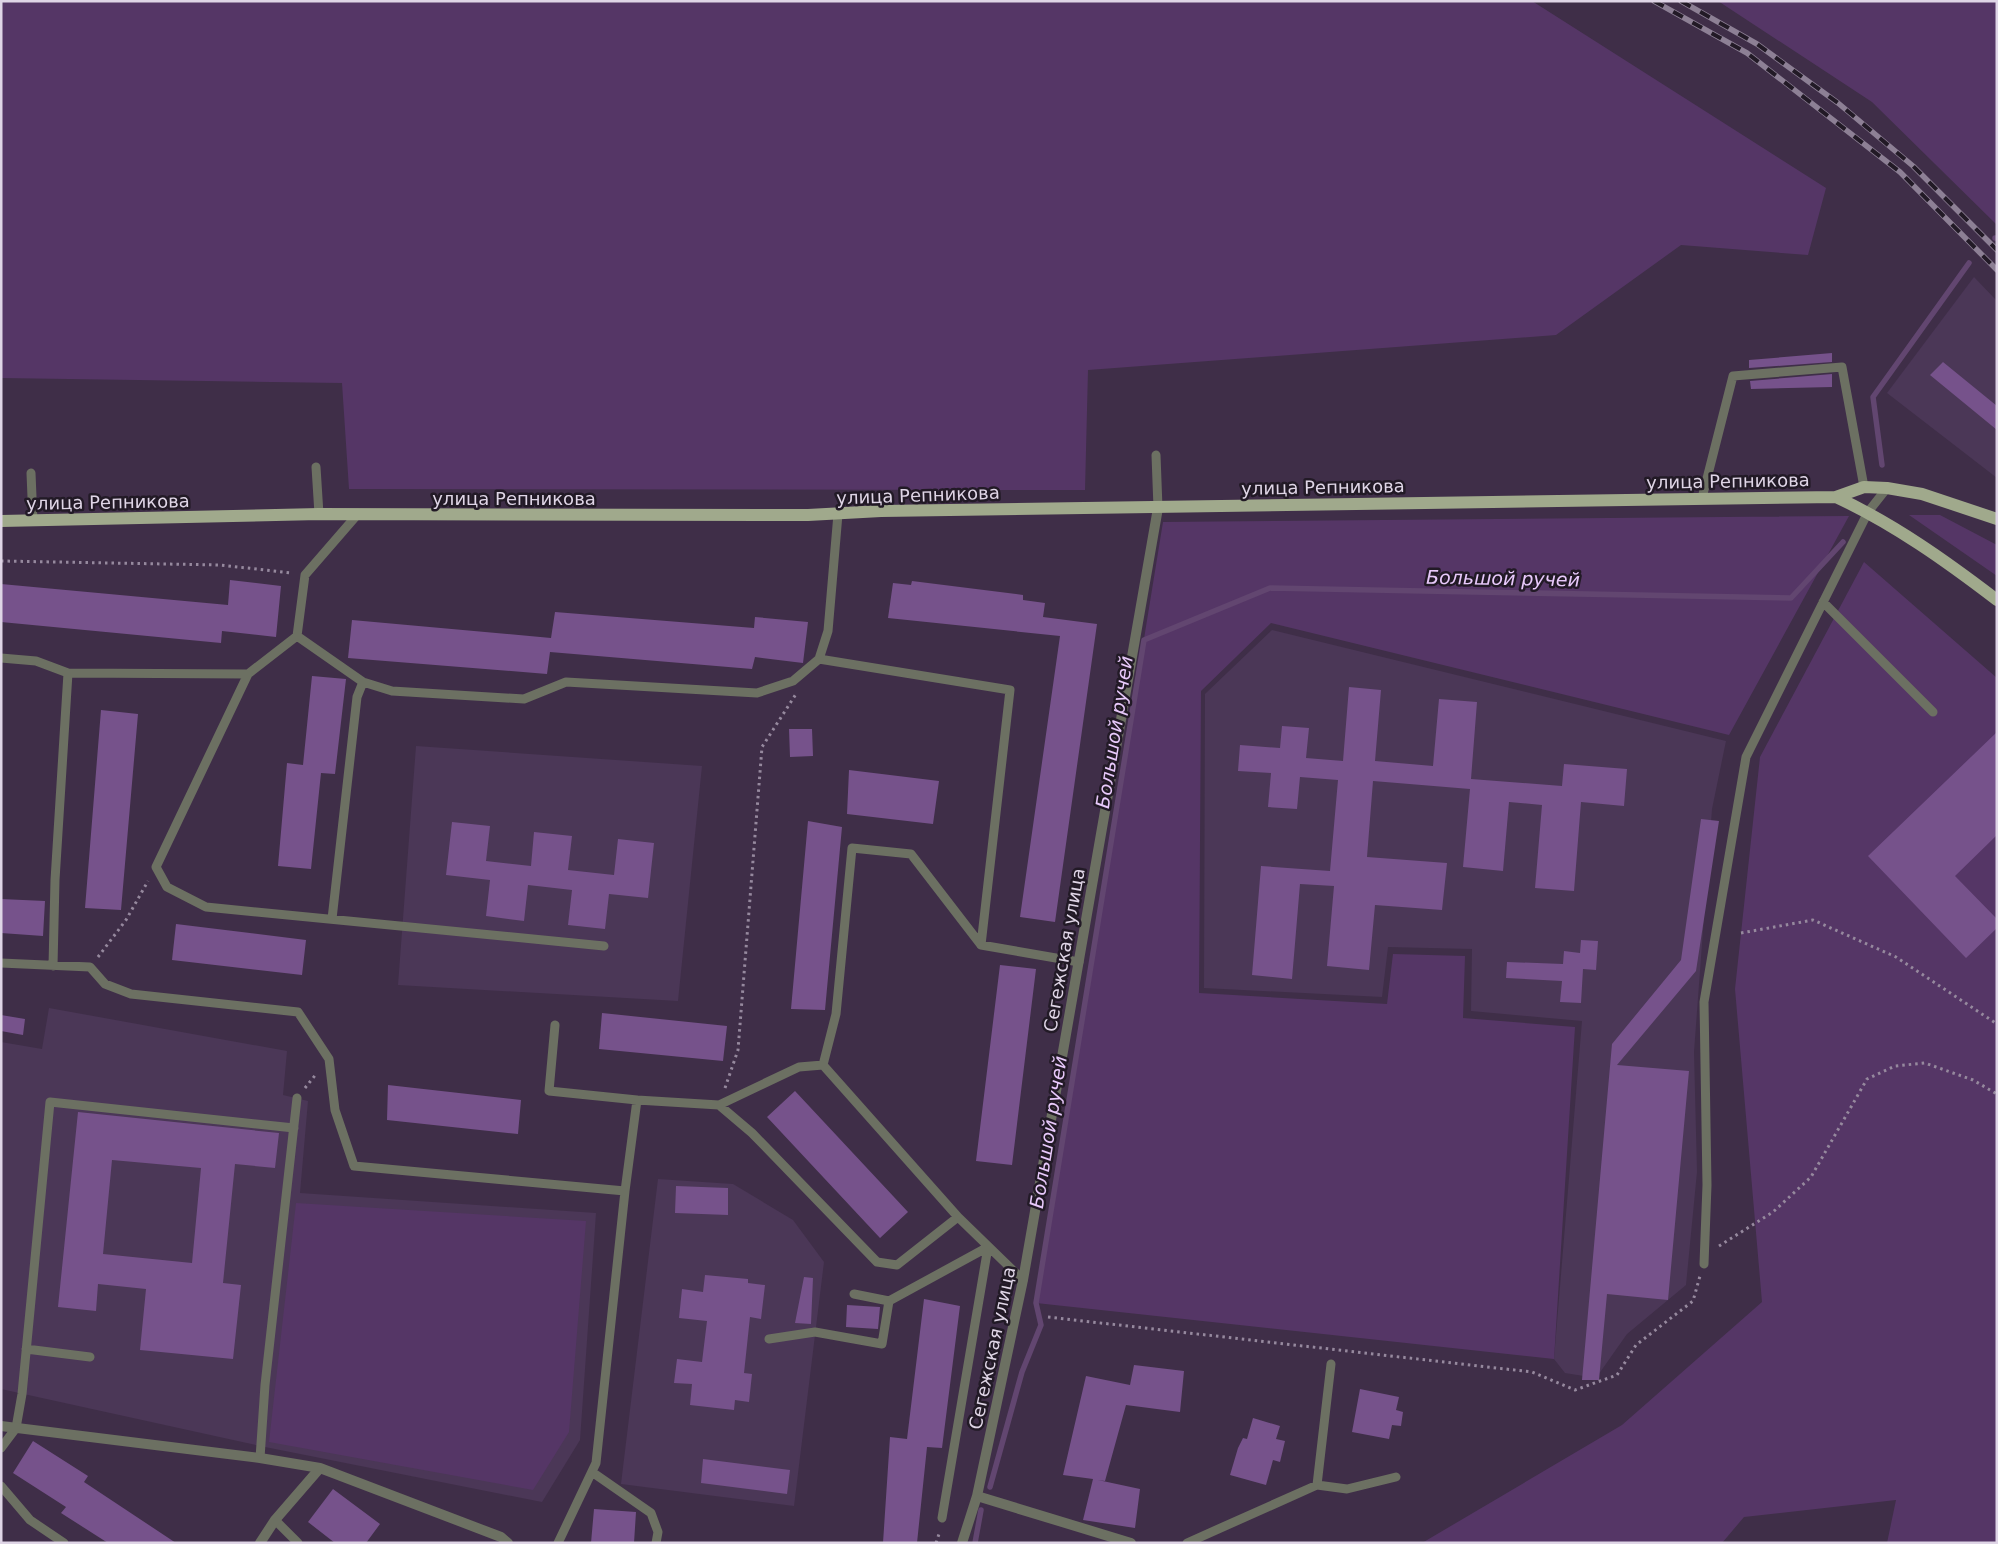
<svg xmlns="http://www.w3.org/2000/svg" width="1998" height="1544" viewBox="0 0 1998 1544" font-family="'DejaVu Sans',sans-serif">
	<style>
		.built { fill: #4b3757 }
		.green { fill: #553666 }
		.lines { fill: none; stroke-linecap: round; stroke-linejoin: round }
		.stream { stroke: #624670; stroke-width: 5.5 }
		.building { fill: #76528b; fill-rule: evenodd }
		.path { stroke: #96899e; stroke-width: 3; stroke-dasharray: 2.5 4; stroke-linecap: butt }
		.service { stroke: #6c7062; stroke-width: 9 }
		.minor { stroke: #6c7062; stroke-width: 10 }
		.primary { stroke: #a0a98c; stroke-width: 12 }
		.rail-casing { stroke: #8d8095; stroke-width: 5.5 }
		.rail { stroke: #221a26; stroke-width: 4; stroke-dasharray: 11; stroke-linecap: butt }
		.labels { text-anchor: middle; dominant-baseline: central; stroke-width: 5; stroke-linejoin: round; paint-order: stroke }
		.street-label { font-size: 18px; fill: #dfd5e6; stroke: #221a26 }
		.water-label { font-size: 19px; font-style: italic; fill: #e8c9fb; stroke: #221a26 }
	</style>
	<rect width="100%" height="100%" fill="#3f2e48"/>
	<path class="built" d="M1974,277l23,24v177l-110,-85z
		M1272,630l454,111 -14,68 -18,243 3,120 -11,113 -59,49 -31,44 -31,-5 -11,-14 28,-338 -111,-10 1,-62 -84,-2 -6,50 -178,-9 1,-294z
		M416,746l286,20 -24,235 -280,-16z
		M49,1008l238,43 -4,44 25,6 -8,92 296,20 -16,227 -38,62 -282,-56 -259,-57v-347l41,7z
		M658,1179l75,5 60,36 31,42 -30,244 -173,-22z"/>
	<path class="green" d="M1,1h1531l294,187 -18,67 -127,-10 -125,90 -468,35 -3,120 -736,-1 -7,-106 -341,-5z
		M1718,1h279v224l-125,-123z
		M1909,515h31l57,30v31z
		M1849,516l-120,219 -458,-112 -70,68 -2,302 188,11 6,-50 72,2 -2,62 112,9 -21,332 -518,-56 127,-781z
		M1864,562l133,116v865h-110l9,-43 -152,17 -22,26h-300l200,-118 140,-123 -27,-313 25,-232z
		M296,1203l290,18 -17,211 -36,58 -264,-48z"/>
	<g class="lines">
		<path class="stream" d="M1995,238h2
			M1882,465l-9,-68 96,-134
			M990,1487l32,-115 19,-47 -5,-22 108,-663 126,-52 521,10 52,-56
			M975,1543l6,-33"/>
	</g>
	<path class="building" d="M1832,353v9l-83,6v-8z
		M1943,362l54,44v24l-67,-55z
		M1832,374v13l-81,2 -1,-8z
		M230,580l51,6 -5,51 -54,-6 -1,12 -220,-21v-38l227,21z
		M912,581l111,14v5l22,3 -2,14 54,7 -42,298 -35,-5 40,-281 -172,-18 5,-35 18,2z
		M555,612l199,16 1,-11 53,5 -5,41 -48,-6 -3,12 -202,-17 -3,22 -199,-16 4,-38 199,18z
		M312,676l34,3 -11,95 -14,-1 -10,96 -33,-3 9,-103 16,2z
		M1349,687l32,3 -6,71 58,5 6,-67 38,3 -6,77 91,7 2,-22 63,5 -3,37 -43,-4 -7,89 -39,-3 7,-83 -33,-3 -6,69 -40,-4 7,-78 -97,-8 -6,76 80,6 -5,47 -67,-5 -6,65 -42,-4 7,-80 -34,-2 -8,95 -40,-4 9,-109 69,5 8,-91 -38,-3 -3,32 -29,-2 3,-34 -33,-2 2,-26 40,3 2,-22 27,2 -3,30 37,3z
		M101,710l37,4 -17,196 -36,-2z
		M789,729h23l1,27 -23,1z
		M1997,732v103l-42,41 42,43v9l-31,30 -98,-102z
		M849,770l90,11 -6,43 -86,-10z
		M1701,819l18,2 -23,150 -79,94 72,6 -21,229 -61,-6 -8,86h-17l30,-336 69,-84z
		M808,821l34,6 -17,183 -34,-1z
		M452,822l38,4 -4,35 45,5 3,-34 38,4 -4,34 46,5 4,-36 36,4 -6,55 -39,-4 -4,35 -37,-4 4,-35 -44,-5 -4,36 -38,-5 4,-36 -44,-5z
		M1,899l44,2 -2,35 -42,-3z
		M176,924l130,16 -4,35 -130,-15z
		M1581,940l17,1 -2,29 -13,-1 -2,34 -21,-1 2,-21 -56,-3 1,-16 56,2 1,-13 16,2z
		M1000,965l36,4 -24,196 -36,-4z
		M602,1013l125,13 -4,35 -124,-12z
		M1,1015l24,4 -2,16 -22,-4z
		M388,1085l133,15 -3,34 -131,-14z
		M795,1091l113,121 -28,26 -113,-121z
		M78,1112l201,21 -4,35 -40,-4 -12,119 18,2 -8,74 -93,-9 6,-61 -48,-5 -2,27 -38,-4zM112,1160l89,8 -9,95 -89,-9z
		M676,1186l52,2v27l-53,-2z
		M705,1275l43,4v4l17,2 -4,34 -11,-2 -6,56 8,1 -3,28 -14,-2 -1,10 -44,-5 2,-21 -18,-1 3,-24 25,3 5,-41 -28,-3 3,-29 21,3z
		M804,1277l9,1 -2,46 -16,-1z
		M924,1299l36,7 -18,142 -15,-1 -10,96h-34l7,-106 17,2z
		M847,1305l33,2 -2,22 -32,-2z
		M1134,1365l50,6 -4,41 -54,-7 -21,76 -7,-1 42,9 -5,39 -52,-8 10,-41 -30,-4 23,-99 44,9z
		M1360,1389l39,8 -3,13 7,2 -2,14 -9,-1 -3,14 -37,-7z
		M1253,1418l27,8 -4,13 9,2 -5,21 -7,-2 -7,25 -36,-10 8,-27 5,-10 4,1z
		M33,1441l55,35 -4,6 92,61h-68l-47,-30 5,-6 -53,-34z
		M703,1459l87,11 -3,24 -86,-11z
		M333,1489l47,35 -14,19h-31l-27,-21z
		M594,1509l42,3 -2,31h-43z"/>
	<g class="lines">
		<path class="path" d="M1,561l219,4 72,8
			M1741,933l72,-13 83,37 101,67
			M98,957l28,-37 22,-39
			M305,1088l12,-15
			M725,1088l13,-38 24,-303 34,-53
			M1719,1246l54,-34 38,-35 56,-98 28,-13 30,-3 48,17 24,14
			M1048,1317l484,55 43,18 42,-15 19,-30 57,-44 7,-25
			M936,1543l4,-12"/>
		<path class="service" d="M1156,455l2,53
			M316,467l3,47
			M31,473l2,48
			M1702,498l31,-122 109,-9 22,120
			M357,515l-52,60 -8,61 -49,38 -92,193 11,20 39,20 398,39
			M1823,602l110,110
			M297,636l66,46 29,9 132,8 42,-17 191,11 36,-12 26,-22 9,-28 10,-117
			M1,658l35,3 32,12 180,1
			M819,659l191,31 -29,255 98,17
			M332,919l25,-222 6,-15
			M1,963l89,4 15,17 26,10 167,18 31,47 6,51 19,56 271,25
			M53,966l2,-86 13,-207
			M555,1025l-6,66 88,9 82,5 80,-38 24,-2 135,152 65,63
			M823,1065l13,-51 16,-166 59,6 70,91
			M719,1105l33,28 125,129 20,3 61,-48
			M1704,1264l3,-79 -3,-183 42,-245 122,-245 19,-24
			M854,1294l35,7
			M769,1339l46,-7 67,12 7,-43 99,-54
			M26,1349l64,8
			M1,1448l15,-20 6,-34 28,-292 244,26
			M260,1458l5,-73 32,-287
			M592,1472l59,41 7,19 -2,11
			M1317,1485l14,-121
			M1,1486l29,34 34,23
			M942,1518l46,-271
			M275,1520l23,23
			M558,1543l38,-80 29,-272 12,-91
			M1187,1543l130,-58 30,4 49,-12"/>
		<path class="minor" d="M1,1426l259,32 60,10 181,69 7,6
			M977,1496l154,47
			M260,1543l15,-23 45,-52
			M962,1543l15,-47 46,-216 135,-772"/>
		<path class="primary" d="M1836,497c58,27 110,64 161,103
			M1,521l318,-7 489,1 73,-4 955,-14 28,-10 23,1 35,6 75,25"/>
		<defs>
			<path id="rail" d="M1654,1l93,52 153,119 97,98
				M1681,1l76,43 81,59 75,63 84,84"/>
		</defs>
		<use href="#rail" class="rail-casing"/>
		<use href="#rail" class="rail"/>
	</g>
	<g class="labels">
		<g class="street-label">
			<text transform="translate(1728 481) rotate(-1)">улица Репникова</text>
			<text transform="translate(1323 487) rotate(-1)">улица Репникова</text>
			<text transform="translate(918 495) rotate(-2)">улица Репникова</text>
			<text x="514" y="498">улица Репникова</text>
			<text transform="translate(108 502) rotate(-1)">улица Репникова</text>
			<text transform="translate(1064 950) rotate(-80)">Сегежская улица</text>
			<text transform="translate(992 1348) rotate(-78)">Сегежская улица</text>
		</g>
		<g class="water-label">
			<text transform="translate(1503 578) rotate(1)">Большой ручей</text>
			<text transform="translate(1114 732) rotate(-81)">Большой ручей</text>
			<text transform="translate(1048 1132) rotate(-81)">Большой ручей</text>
		</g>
	</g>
	<rect width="1998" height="1544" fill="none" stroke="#dfd5e6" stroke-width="5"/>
</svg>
